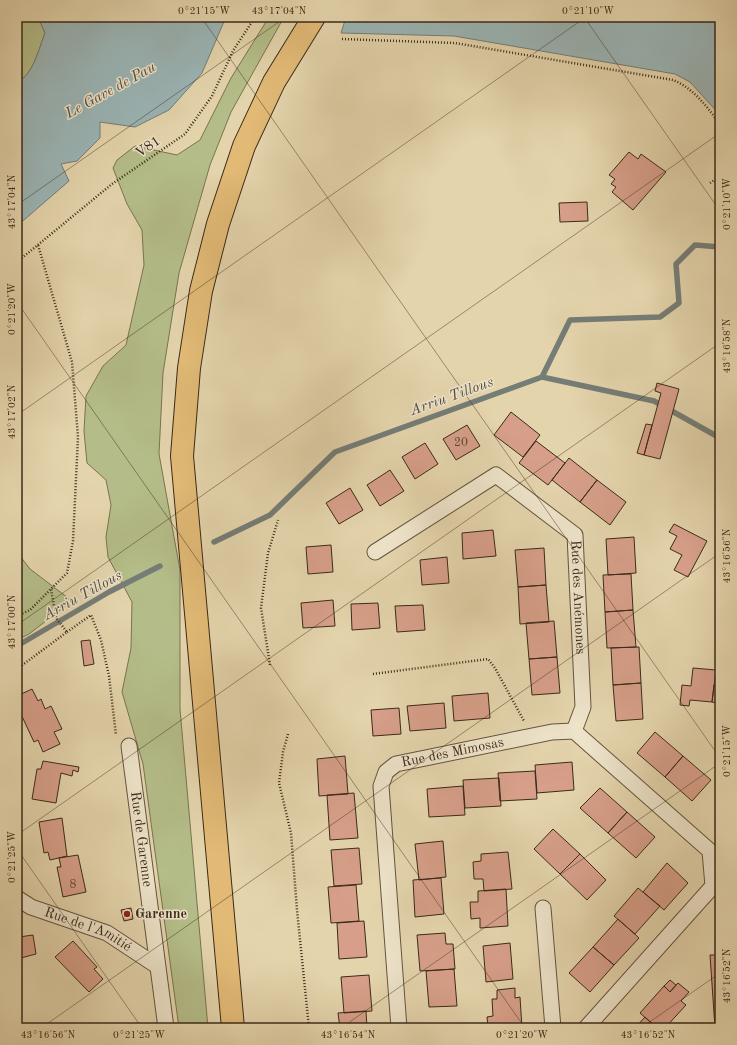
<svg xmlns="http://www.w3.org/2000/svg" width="737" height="1045" viewBox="0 0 737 1045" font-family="'Old Standard TT',serif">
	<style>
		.green { fill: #b4bd89; stroke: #787451 }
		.water { fill: #9bb5b6; stroke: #757d77 }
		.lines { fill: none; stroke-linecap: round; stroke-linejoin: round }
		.stream { stroke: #757d77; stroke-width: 5.5 }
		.building { fill: #d79f89; stroke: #3b2a19 }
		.street-casing { stroke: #65543e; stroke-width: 17 }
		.primary-casing { stroke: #3b2a19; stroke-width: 24 }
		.path { stroke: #3b2a19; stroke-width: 2.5; stroke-dasharray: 1 2; stroke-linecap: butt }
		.street { stroke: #ede3c9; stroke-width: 15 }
		.primary { stroke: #e2ba76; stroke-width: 22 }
		.ticks { fill: none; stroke: #3b2a19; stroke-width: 1; stroke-opacity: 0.45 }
		.poi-dot { fill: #8f2418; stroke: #ede3c9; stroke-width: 1.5 }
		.labels { text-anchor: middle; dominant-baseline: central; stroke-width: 3; stroke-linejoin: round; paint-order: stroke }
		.number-label { font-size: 12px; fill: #624735 }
		.street-label { font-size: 14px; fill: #3b2a19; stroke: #ede3c9 }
		.poi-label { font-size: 14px; font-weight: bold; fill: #3b2a19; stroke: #ede3c9; text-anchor: start }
		.water-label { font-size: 15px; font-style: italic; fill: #534d40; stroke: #ede3c9 }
		.neatline { fill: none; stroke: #3b2a19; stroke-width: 1.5 }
		.ticks-label { font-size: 10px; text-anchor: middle; fill: #3b2a19 }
	</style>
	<rect width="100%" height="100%" fill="#e4d4ac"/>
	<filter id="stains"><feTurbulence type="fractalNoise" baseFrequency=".005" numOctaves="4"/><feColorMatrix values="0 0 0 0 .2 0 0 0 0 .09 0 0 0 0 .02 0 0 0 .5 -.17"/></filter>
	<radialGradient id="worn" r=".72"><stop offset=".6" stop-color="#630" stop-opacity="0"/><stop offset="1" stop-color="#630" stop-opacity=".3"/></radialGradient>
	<path class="green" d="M17,17h21l7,16c-6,15 -12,43 -28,49z
		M269,17h15l-53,95 -21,53 -31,108 -16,100 -4,81 21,116v139l28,319h-29l-36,-264 -21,-72 9,-44 1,-46 -24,-45 -2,-20 5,-32 -5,-25 -19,-17 -3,-32 2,-35 17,-30 23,-21 18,-80 -2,-35 -15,-26 -14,-36 4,-8 18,-14 42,9 23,-15 31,-62z
		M17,552l13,17 42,32 -43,33 -12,6z"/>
	<path class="water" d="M38,17h188l-24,56 -33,37 -34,17 -35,-5v16l-23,23 -16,3 8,17 -52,45v-144c16,-6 22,-34 28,-49z
		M346,17h374v98l-30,-33 -15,-8 -221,-38 -113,-3z"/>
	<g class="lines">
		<path class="stream" d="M542,377l28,-57 90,-3 19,-14 -3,-39 19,-19 25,2
			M214,542l56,-27 65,-63 207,-75 112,24 66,37
			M17,646l92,-54 51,-26"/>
	</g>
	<path class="building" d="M629,152l9,7 3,-5 25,18 -33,38 -21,-18 4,-5 -5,-3 4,-5 -6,-4z
		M587,202l1,19 -28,1 -1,-19z
		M657,383l22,6 -19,70 -16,-4 17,-62 -6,-2z
		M511,412l29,23 -17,22 -29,-22z
		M646,424l6,1 -8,30 -7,-2z
		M467,425l13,21 -24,14 -13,-21z
		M536,441l29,22 -17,22 -29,-22z
		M425,443l13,21 -23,15 -13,-22z
		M569,458l28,22 -17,22 -28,-22z
		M390,470l14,21 -24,15 -13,-21z
		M597,480l29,22 -16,23 -30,-23z
		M350,488l13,22 -24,14 -13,-21z
		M674,524l33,17 -19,36 -14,-7 8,-15 -12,-6 7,-13 -8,-4z
		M493,530l3,26 -33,3 -1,-26z
		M634,537l2,36 -28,2 -2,-36z
		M331,545l2,27 -25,2 -2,-27z
		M544,548l2,37 -28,2 -3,-37z
		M447,557l2,26 -27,2 -2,-25z
		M631,574l2,36 -28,2 -2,-37z
		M546,585l3,37 -29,2 -2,-37z
		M333,600l2,26 -32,2 -2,-25z
		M378,603l2,25 -28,2 -1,-26z
		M423,605l2,25 -28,2 -2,-26z
		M633,610l3,37 -29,1 -2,-36z
		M554,621l3,36 -28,2 -3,-36z
		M90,640l4,24 -10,2 -3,-25z
		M639,647l2,36 -28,2 -2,-37z
		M557,657l3,36 -28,2 -3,-36z
		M693,668l23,2 -4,32 -22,-2 -1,6 -9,-1 2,-20 9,1z
		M641,683l2,36 -27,2 -3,-36z
		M714,685l4,1 -2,17 -4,-1z
		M32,689l6,12 3,-2 4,10 6,-3 11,23 -8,3 6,12 -17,8 -5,-12 -4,2 -15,-32 3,-2 -5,-9v-3z
		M488,693l2,25 -36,3 -2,-25z
		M444,703l2,25 -36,3 -3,-25z
		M399,708l2,26 -28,2 -2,-26z
		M655,732l28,24 -18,21 -28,-24z
		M345,756l3,38 -29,2 -2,-37z
		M683,756l28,24 -19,21 -27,-24z
		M43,761l36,6 -1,5 -5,-2 -1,6 -11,-3 -5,30 -24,-4 5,-30h4z
		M572,762l2,28 -37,3 -2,-28z
		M535,771l2,28 -37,2 -2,-28z
		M499,778l2,28 -36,2 -2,-28z
		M463,786l2,29 -36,2 -2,-28z
		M600,788l27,24 -19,21 -28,-25z
		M354,793l4,45 -28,2 -3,-45z
		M627,812l28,25 -19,21 -28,-25z
		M62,818l5,38 -17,4 -2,-8 -4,1 -5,-31z
		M553,829l27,25 -20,20 -26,-25z
		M443,841l3,36 -27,3 -4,-36z
		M359,848l3,36 -28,2 -3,-36z
		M508,852l4,37 -28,2 -1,-12h-9l-1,-17 8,-1v-7z
		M580,854l26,26 -19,20 -27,-26z
		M78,855l8,37 -23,5 -6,-30h4l-2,-9z
		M667,863l21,20 -24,27 -21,-18z
		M441,878l3,36 -29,3 -2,-37z
		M356,885l3,36 -28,2 -3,-36z
		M638,888l22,18 -25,28 -21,-18z
		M506,889l2,37 -28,2v-10l-9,1 -1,-17h8v-11z
		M131,908l2,11 -9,2 -3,-11z
		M618,919l21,19 -25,27 -21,-18z
		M364,921l3,36 -28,2 -2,-36z
		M445,933l1,11h7l2,25 -35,2 -3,-36z
		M19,934v3l14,-2 3,19 -19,5v-24z
		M73,941l24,26 -3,2 9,10 -14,13 -34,-35z
		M510,943l3,36 -27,3 -3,-36z
		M593,947l21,18 -24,27 -21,-19z
		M710,955h10v73h-5z
		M454,969l3,37 -28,1 -3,-36z
		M369,975l3,36 -28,2 -3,-36z
		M670,980l6,5 -6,7 -6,-6z
		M678,983l11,9 -8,9 5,4 -21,23h-8l-17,-15 24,-27 6,6z
		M515,988v10l5,-1 2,31 -34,-1 -1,-10 6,-1 -1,-17h5v-9z
		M366,1011l1,17h-27l-2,-15z
		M645,1017l12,11h-22z
		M453,1024v4h-28v-1z"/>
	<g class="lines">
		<defs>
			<g id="street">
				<path id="s1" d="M375,552l121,-77 79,60 8,172 -9,24"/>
				<path id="s2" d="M129,746l37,282"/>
				<path id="s3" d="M17,898l14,9 76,26 50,33"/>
				<path d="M543,908l10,120"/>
				<path id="s4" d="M399,1028l-18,-242 5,-14 10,-8 156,-32 22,-1 136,120 3,35 -127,142"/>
			</g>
			<path id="primary" d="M233,1028l-51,-572 7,-88 12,-77 17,-67 26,-78 30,-64 40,-65"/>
		</defs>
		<use href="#street" class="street-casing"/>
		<use href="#primary" class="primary-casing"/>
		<path class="path" d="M342,39l113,4 218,37c20,8 35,27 47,45
			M710,183l10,-7
			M17,262l95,-78 73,-50 27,-38 21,-45 22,-34
			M17,616l13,-6 37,-37 6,-32 5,-104 -6,-75 -34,-117
			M67,632l24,-17 10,25 8,36 7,59
			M270,665l-9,-57 7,-55 10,-33
			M17,669l50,-37 -11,-14 -5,-29
			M373,674l115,-15 7,9 29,53
			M288,734l-5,18 -4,31 12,50 6,77 12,118"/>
		<use href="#street" class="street"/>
		<use href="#primary" class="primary"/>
	</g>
	<path class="ticks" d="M201,17l519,741M584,17l136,194M17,205l269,-188M17,302l508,726M17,415l569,-398M17,625l703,-492M17,835l703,-492M17,849l125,179M41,1028l679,-475M341,1028l379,-265M641,1028l79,-55"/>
	<circle class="poi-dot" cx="127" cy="914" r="4"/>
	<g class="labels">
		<g class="number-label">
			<text x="461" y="443">20</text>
			<text x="73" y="885">8</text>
		</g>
		<g class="street-label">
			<text transform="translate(148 147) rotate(-35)">V81</text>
			<text stroke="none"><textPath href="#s1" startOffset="305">Rue des Anémones</textPath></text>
			<text stroke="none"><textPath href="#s4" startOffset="328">Rue des Mimosas</textPath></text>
			<text stroke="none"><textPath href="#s2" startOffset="94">Rue de Garenne</textPath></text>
			<text stroke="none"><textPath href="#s3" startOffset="78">Rue de l'Amitié</textPath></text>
		</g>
		<g class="poi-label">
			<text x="135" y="914">Garenne</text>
		</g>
		<g class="water-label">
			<text transform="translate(111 91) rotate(-29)">Le Gave de Pau</text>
			<text transform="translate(452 397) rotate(-20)">Arriu Tillous</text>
			<text transform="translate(83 596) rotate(-29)">Arriu Tillous</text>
		</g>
	</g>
	<rect width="737" height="1045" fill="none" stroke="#e4d4ac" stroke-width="44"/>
	<rect x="22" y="22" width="693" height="1001" class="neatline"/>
	<g class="ticks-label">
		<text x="204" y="14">0°21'15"W</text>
		<text x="279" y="14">43°17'04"N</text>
		<text x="588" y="14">0°21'10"W</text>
		<text transform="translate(11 202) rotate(-90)" y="4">43°17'04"N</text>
		<text transform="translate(726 204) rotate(-90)" y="4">0°21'10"W</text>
		<text transform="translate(11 309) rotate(-90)" y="4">0°21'20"W</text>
		<text transform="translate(726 346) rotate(-90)" y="4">43°16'58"N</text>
		<text transform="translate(11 412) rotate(-90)" y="4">43°17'02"N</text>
		<text transform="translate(726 556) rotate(-90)" y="4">43°16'56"N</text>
		<text transform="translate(11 622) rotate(-90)" y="4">43°17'00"N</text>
		<text transform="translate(726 751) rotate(-90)" y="4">0°21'15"W</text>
		<text transform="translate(11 857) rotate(-90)" y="4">0°21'25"W</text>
		<text transform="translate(726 976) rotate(-90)" y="4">43°16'52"N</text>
		<text x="48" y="1038">43°16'56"N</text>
		<text x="139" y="1038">0°21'25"W</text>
		<text x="348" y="1038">43°16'54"N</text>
		<text x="522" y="1038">0°21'20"W</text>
		<text x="648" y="1038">43°16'52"N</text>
	</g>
	<rect width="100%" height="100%" filter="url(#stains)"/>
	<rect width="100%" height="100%" fill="url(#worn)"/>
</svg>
